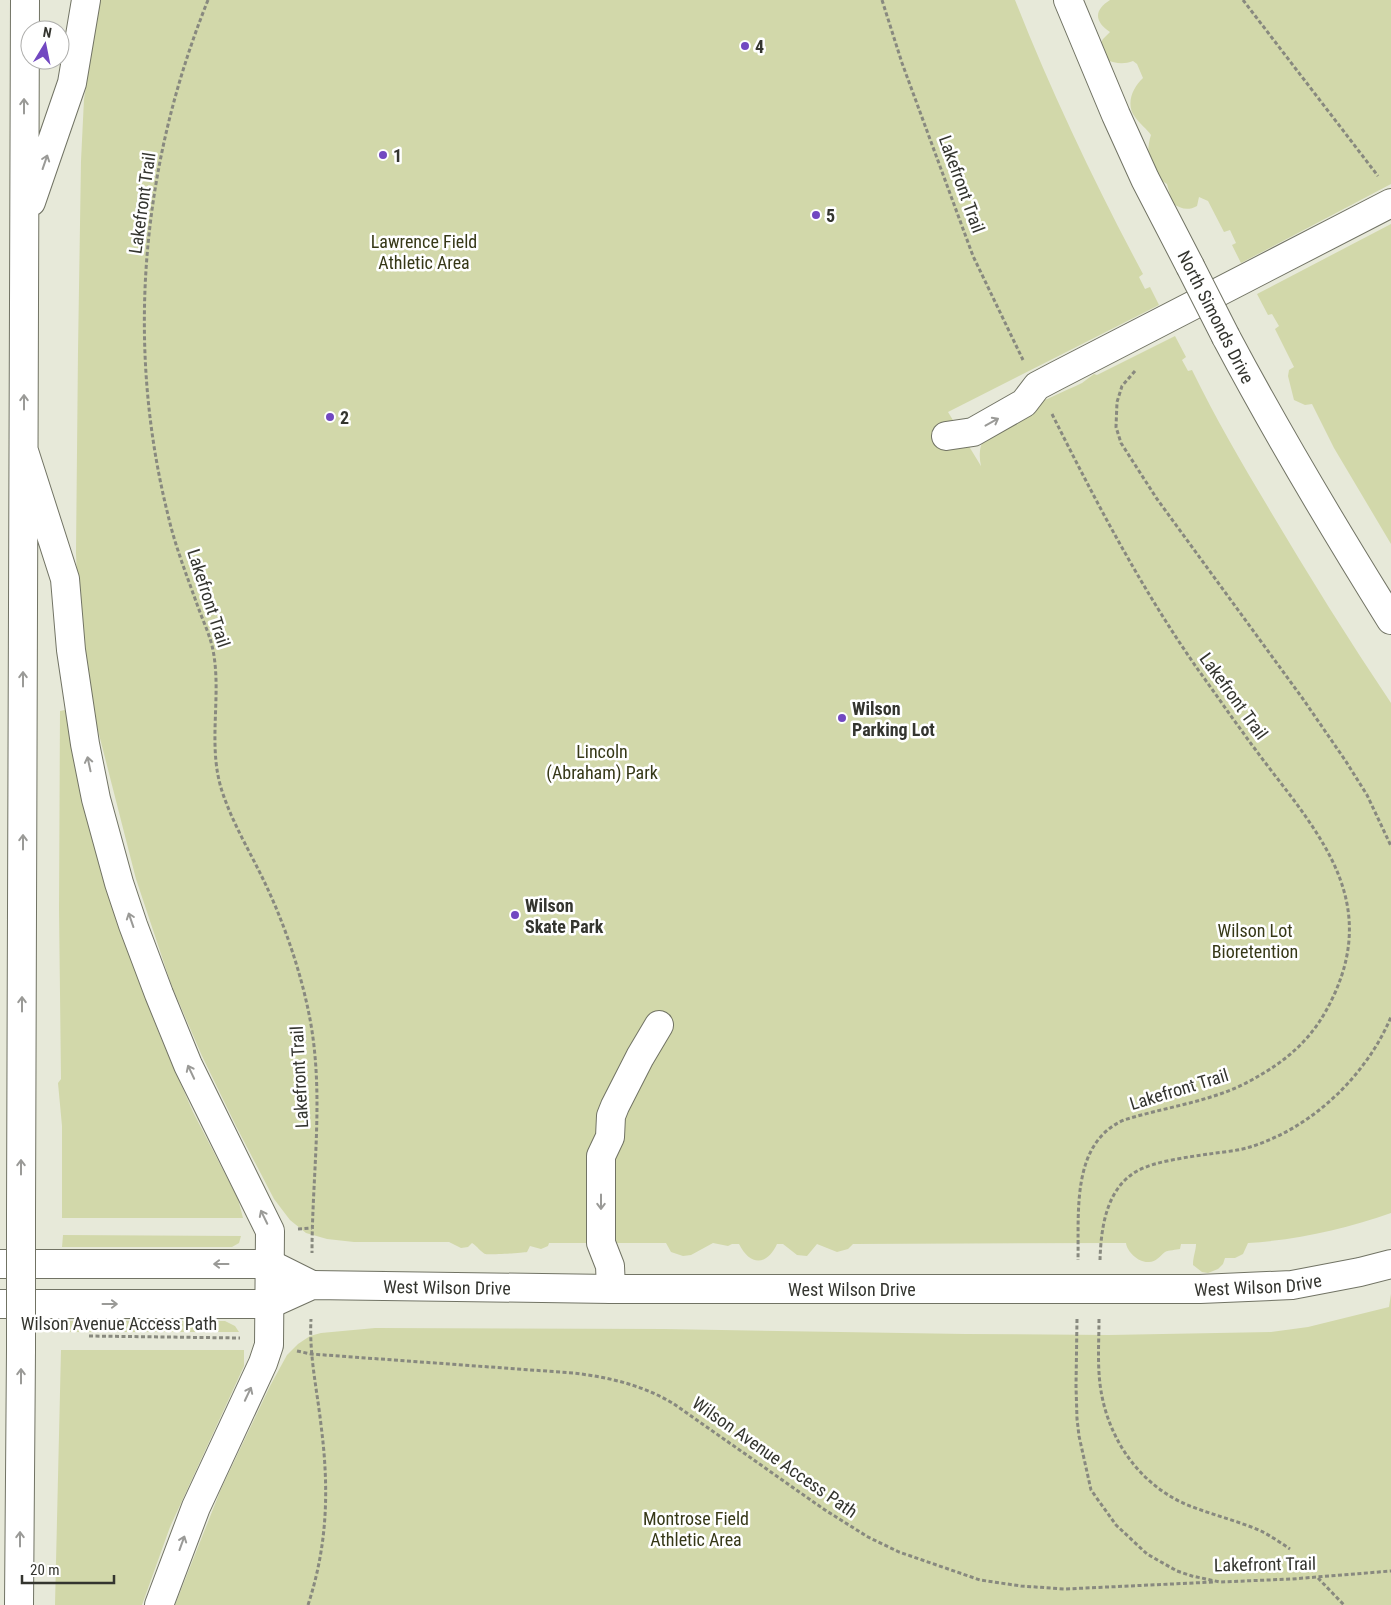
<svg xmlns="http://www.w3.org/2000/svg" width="1391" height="1605" viewBox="0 0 1391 1605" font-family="'Roboto Condensed',sans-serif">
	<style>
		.green { fill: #d2d8aa }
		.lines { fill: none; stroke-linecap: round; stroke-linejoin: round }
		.minor-casing { stroke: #717364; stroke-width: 30 }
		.highway-casing { stroke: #717364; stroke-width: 30 }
		.path { stroke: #88897f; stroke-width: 3; stroke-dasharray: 4 2.5; stroke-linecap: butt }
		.minor { stroke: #fff; stroke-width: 28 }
		.highway { stroke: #fff; stroke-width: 28 }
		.minor-bridge-casing { stroke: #717364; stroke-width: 30; stroke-linecap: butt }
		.highway-bridge-casing { stroke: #717364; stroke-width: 30; stroke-linecap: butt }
		.minor-bridge { stroke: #fff; stroke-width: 28 }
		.highway-bridge { stroke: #fff; stroke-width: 28 }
		.oneway { stroke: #9a9a97 }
		.poi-dot { fill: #7248c1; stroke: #fff; stroke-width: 2 }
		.labels { text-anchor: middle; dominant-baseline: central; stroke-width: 5; stroke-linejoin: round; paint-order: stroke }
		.poi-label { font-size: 18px; font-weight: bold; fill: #34352f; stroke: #fff; text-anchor: start }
		.street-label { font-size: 18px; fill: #34352f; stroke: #fff }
		.park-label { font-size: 18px; fill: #363817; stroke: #fff }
	</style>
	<rect width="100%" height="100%" fill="#e7e9d9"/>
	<path class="green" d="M100,0h915c37,94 81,186 128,274l-4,3 6,12 5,-2 9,18 -211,107 33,54c-2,-9 -2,-19 3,-27 17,-22 71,-43 98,-56l12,-9 3,1 78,-39 11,21 -4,3 6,11 4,-1c23,47 49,92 76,137 39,66 80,132 123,196v510c-46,16 -94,27 -143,30l-5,11 -8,4h-10l-2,6 -5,5 -10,4 -6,-1 -9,-7c0,-9 3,-14 3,-21h-15l-1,5c-4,1 -11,1 -15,3 -5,4 -9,10 -16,10 -10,1 -22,-10 -23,-19h-17l-256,1 -5,5 -11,3 -20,-8 -10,12 -10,-1 -14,-11h-6c-10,22 -27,22 -38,0h-7l-4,2 -15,-3 -22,12 -8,1 -12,-4 -5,-9h-117l-1,3 -7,3 -11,-3 -3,6c-4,1 -40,3 -42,2 -4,-2 -8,-8 -13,-11l-4,4 -7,1 -12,-6h-95l-27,-3 -21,-6 -16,-13 -16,-21 -38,-73 -34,-70 -31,-72 -35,-105 -44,-172 -14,-107 -2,-47 2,-202 3,-190 3,-62z
		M1110,0h281v184l-150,79 -9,-18 4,-2 -6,-13 -6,2 -16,-31 -9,-4 -2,9c-9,5 -16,3 -25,-3l-5,-19c-4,-3 -11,-6 -13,-9 -7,-10 -7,-29 -3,-40 -4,-6 -11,-11 -16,-18 -10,-13 -2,-30 8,-39l-6,-14 -4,-3c-10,4 -18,2 -27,-1l-7,-14 4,-7 7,-7c-16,-11 -16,-22 0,-32z
		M1391,224v320l-57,-96 -22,-44 -7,1 -11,-5 -6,-24 1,-6 5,-3 -19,-38 4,-3 -7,-12 -4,1 -11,-21z
		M65,710l18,87 16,66 19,63 42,110 33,76 45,87 5,19h-181v-92l-4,-43 3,-4 -2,-170 1,-198z
		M63,1235l178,1 -2,7 -7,4h-170z
		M1391,1294v311h-1216l46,-116 49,-103 17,-31 11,-11 12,-8 11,-3 54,-5 289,1 301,5 144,1 162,-3 37,-5 81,-20z
		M61,1321h164l10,5 4,6h-178z
		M61,1350h183v16l-74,161 -28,78h-87z"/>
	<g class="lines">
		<defs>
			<g id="minor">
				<path d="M1068,0l48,115 29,64 45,87"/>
				<path d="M1226,337c51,96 107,190 165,283"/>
				<path d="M946,436l27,-4 51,-29 13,-17 19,-10 335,-173"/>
				<path d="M0,1264h270l42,21"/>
				<path d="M611,1289l-1,-23 -9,-23v-87l9,-19 1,-21 4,-10 25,-49 19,-32"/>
				<path id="s1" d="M1109,1289h91l92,-4 68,-13 31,-8"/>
				<path id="s2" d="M0,1304h270l42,-19 299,4h420"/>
			</g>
			<path id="highway" d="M31,202l41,-119 14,-83
				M24,451l41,128 6,71 14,94 11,55 23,84 14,42 26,69 29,71 82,166 -1,114 -6,18 -67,144 -37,98
				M21,1215l4,-1215
				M19,1605l2,-255"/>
		</defs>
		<use href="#minor" class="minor-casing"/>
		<use href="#highway" class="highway-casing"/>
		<path class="path" d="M208,0c-66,164 -83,343 -40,515 7,31 19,61 30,92 5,14 12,28 15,43 9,46 -6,95 9,141 10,31 27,59 41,88 20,41 37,90 46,135 16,79 3,159 3,239
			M882,0l20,63 71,193 50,104
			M1243,0l135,176
			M1135,371l-13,15 -5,16 -1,25 5,16 36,56 146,200 42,61 22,35 24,51
			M1052,414c44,88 90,176 147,257 23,32 45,64 68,94 55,72 110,136 67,230 -19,42 -45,65 -86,87 -38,20 -83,25 -124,38 -53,23 -45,92 -46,140
			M298,1229l14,-1
			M1100,1260c1,-32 6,-73 39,-90 18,-9 49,-13 70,-16 13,-2 28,-3 41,-7 62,-19 116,-71 141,-130
			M1077,1319l-1,67 1,33 2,17 12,54 25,35 31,29 30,17 15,5 28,6 72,-3 99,-8
			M1099,1319c0,24 -2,48 2,72 8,48 37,91 82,112 25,11 53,17 78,28 10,5 20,12 29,18
			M89,1336l151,2
			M297,1351l14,3 262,19c35,4 70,12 101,31l151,106 43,27 31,15 81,28 41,6 44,3 149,-7
			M1318,1578l26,27
			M308,1605c20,-61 21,-118 13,-180 -4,-36 -12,-70 -10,-106"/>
		<use href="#minor" class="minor"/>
		<use href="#highway" class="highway"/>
		<defs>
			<path id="minor-bridge" d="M1190,266l36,71
				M1031,1289h78"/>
			<path id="highway-bridge" d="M21,1215v135"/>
		</defs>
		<use href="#minor-bridge" class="minor-bridge-casing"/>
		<use href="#highway-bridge" class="highway-bridge-casing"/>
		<use href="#minor-bridge" class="minor-bridge"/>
		<use href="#highway-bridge" class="highway-bridge"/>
	</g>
	<defs><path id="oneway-shaft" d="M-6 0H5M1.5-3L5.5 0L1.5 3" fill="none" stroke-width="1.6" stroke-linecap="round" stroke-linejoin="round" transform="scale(1.25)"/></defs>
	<g class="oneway">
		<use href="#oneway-shaft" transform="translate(24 106) rotate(-90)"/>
		<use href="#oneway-shaft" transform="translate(45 162) rotate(-71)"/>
		<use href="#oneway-shaft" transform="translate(24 402) rotate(-90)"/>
		<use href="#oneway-shaft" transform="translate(992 422) rotate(-29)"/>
		<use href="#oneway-shaft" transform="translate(23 679) rotate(-90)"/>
		<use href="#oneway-shaft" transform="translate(89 764) rotate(-102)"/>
		<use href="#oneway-shaft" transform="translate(23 842) rotate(-90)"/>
		<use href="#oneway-shaft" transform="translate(131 920) rotate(-109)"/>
		<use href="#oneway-shaft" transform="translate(22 1004) rotate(-90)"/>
		<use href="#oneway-shaft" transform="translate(191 1072) rotate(-115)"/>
		<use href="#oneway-shaft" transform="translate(21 1167) rotate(-90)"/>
		<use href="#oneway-shaft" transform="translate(601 1202) rotate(90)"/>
		<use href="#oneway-shaft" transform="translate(264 1217) rotate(-116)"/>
		<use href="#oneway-shaft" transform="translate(221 1264) rotate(-180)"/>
		<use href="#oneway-shaft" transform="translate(110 1304)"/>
		<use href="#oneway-shaft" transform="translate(21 1376) rotate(-90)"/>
		<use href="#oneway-shaft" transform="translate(248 1394) rotate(-65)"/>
		<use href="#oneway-shaft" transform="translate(20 1539) rotate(-90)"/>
		<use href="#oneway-shaft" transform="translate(182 1543) rotate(-70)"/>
	</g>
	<g class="poi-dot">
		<circle cx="745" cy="46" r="5"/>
		<circle cx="383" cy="155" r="5"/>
		<circle cx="816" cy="215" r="5"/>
		<circle cx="330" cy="417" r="5"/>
		<circle cx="842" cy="718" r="5"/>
		<circle cx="515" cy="915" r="5"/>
	</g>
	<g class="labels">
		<g class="poi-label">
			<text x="755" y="46">4</text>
			<text x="393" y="155">1</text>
			<text x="826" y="215">5</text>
			<text x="340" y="417">2</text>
			<text x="852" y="708">Wilson<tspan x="852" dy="21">Parking Lot</tspan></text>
			<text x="525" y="905">Wilson<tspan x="525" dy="21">Skate Park</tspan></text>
		</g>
		<g class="street-label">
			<text transform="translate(962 184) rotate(70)">Lakefront Trail</text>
			<text transform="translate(142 203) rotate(-82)">Lakefront Trail</text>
			<text transform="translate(1216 317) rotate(63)">North Simonds Drive</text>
			<text transform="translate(209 598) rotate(72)">Lakefront Trail</text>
			<text transform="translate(1234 696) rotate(54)">Lakefront Trail</text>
			<text transform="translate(299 1077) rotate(-93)">Lakefront Trail</text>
			<text transform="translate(1179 1089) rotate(-17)">Lakefront Trail</text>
			<text stroke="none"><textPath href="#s1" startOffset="149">West Wilson Drive</textPath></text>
			<text stroke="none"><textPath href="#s2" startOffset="451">West Wilson Drive</textPath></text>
			<text stroke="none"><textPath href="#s2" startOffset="856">West Wilson Drive</textPath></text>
			<text x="119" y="1323">Wilson Avenue Access Path</text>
			<text transform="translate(775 1457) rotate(35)">Wilson Avenue Access Path</text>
			<text transform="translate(1265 1564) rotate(-1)">Lakefront Trail</text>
		</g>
		<g class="park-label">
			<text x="424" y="241">Lawrence Field<tspan x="424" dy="21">Athletic Area</tspan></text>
			<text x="602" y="751">Lincoln<tspan x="602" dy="21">(Abraham) Park</tspan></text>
			<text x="1255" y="930">Wilson Lot<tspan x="1255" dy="21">Bioretention</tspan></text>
			<text x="696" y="1518">Montrose Field<tspan x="696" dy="21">Athletic Area</tspan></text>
		</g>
	</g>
	<g transform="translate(45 45) rotate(10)"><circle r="24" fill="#ffffff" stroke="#aeaeac"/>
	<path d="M0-4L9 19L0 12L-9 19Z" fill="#7248c1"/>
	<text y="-8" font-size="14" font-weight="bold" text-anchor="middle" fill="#34352f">N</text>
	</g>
	<path d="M22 1575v8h92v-8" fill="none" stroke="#34352f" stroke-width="2.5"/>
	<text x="30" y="1575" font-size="15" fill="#34352f" stroke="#ffffff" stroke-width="4" paint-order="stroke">20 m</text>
</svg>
